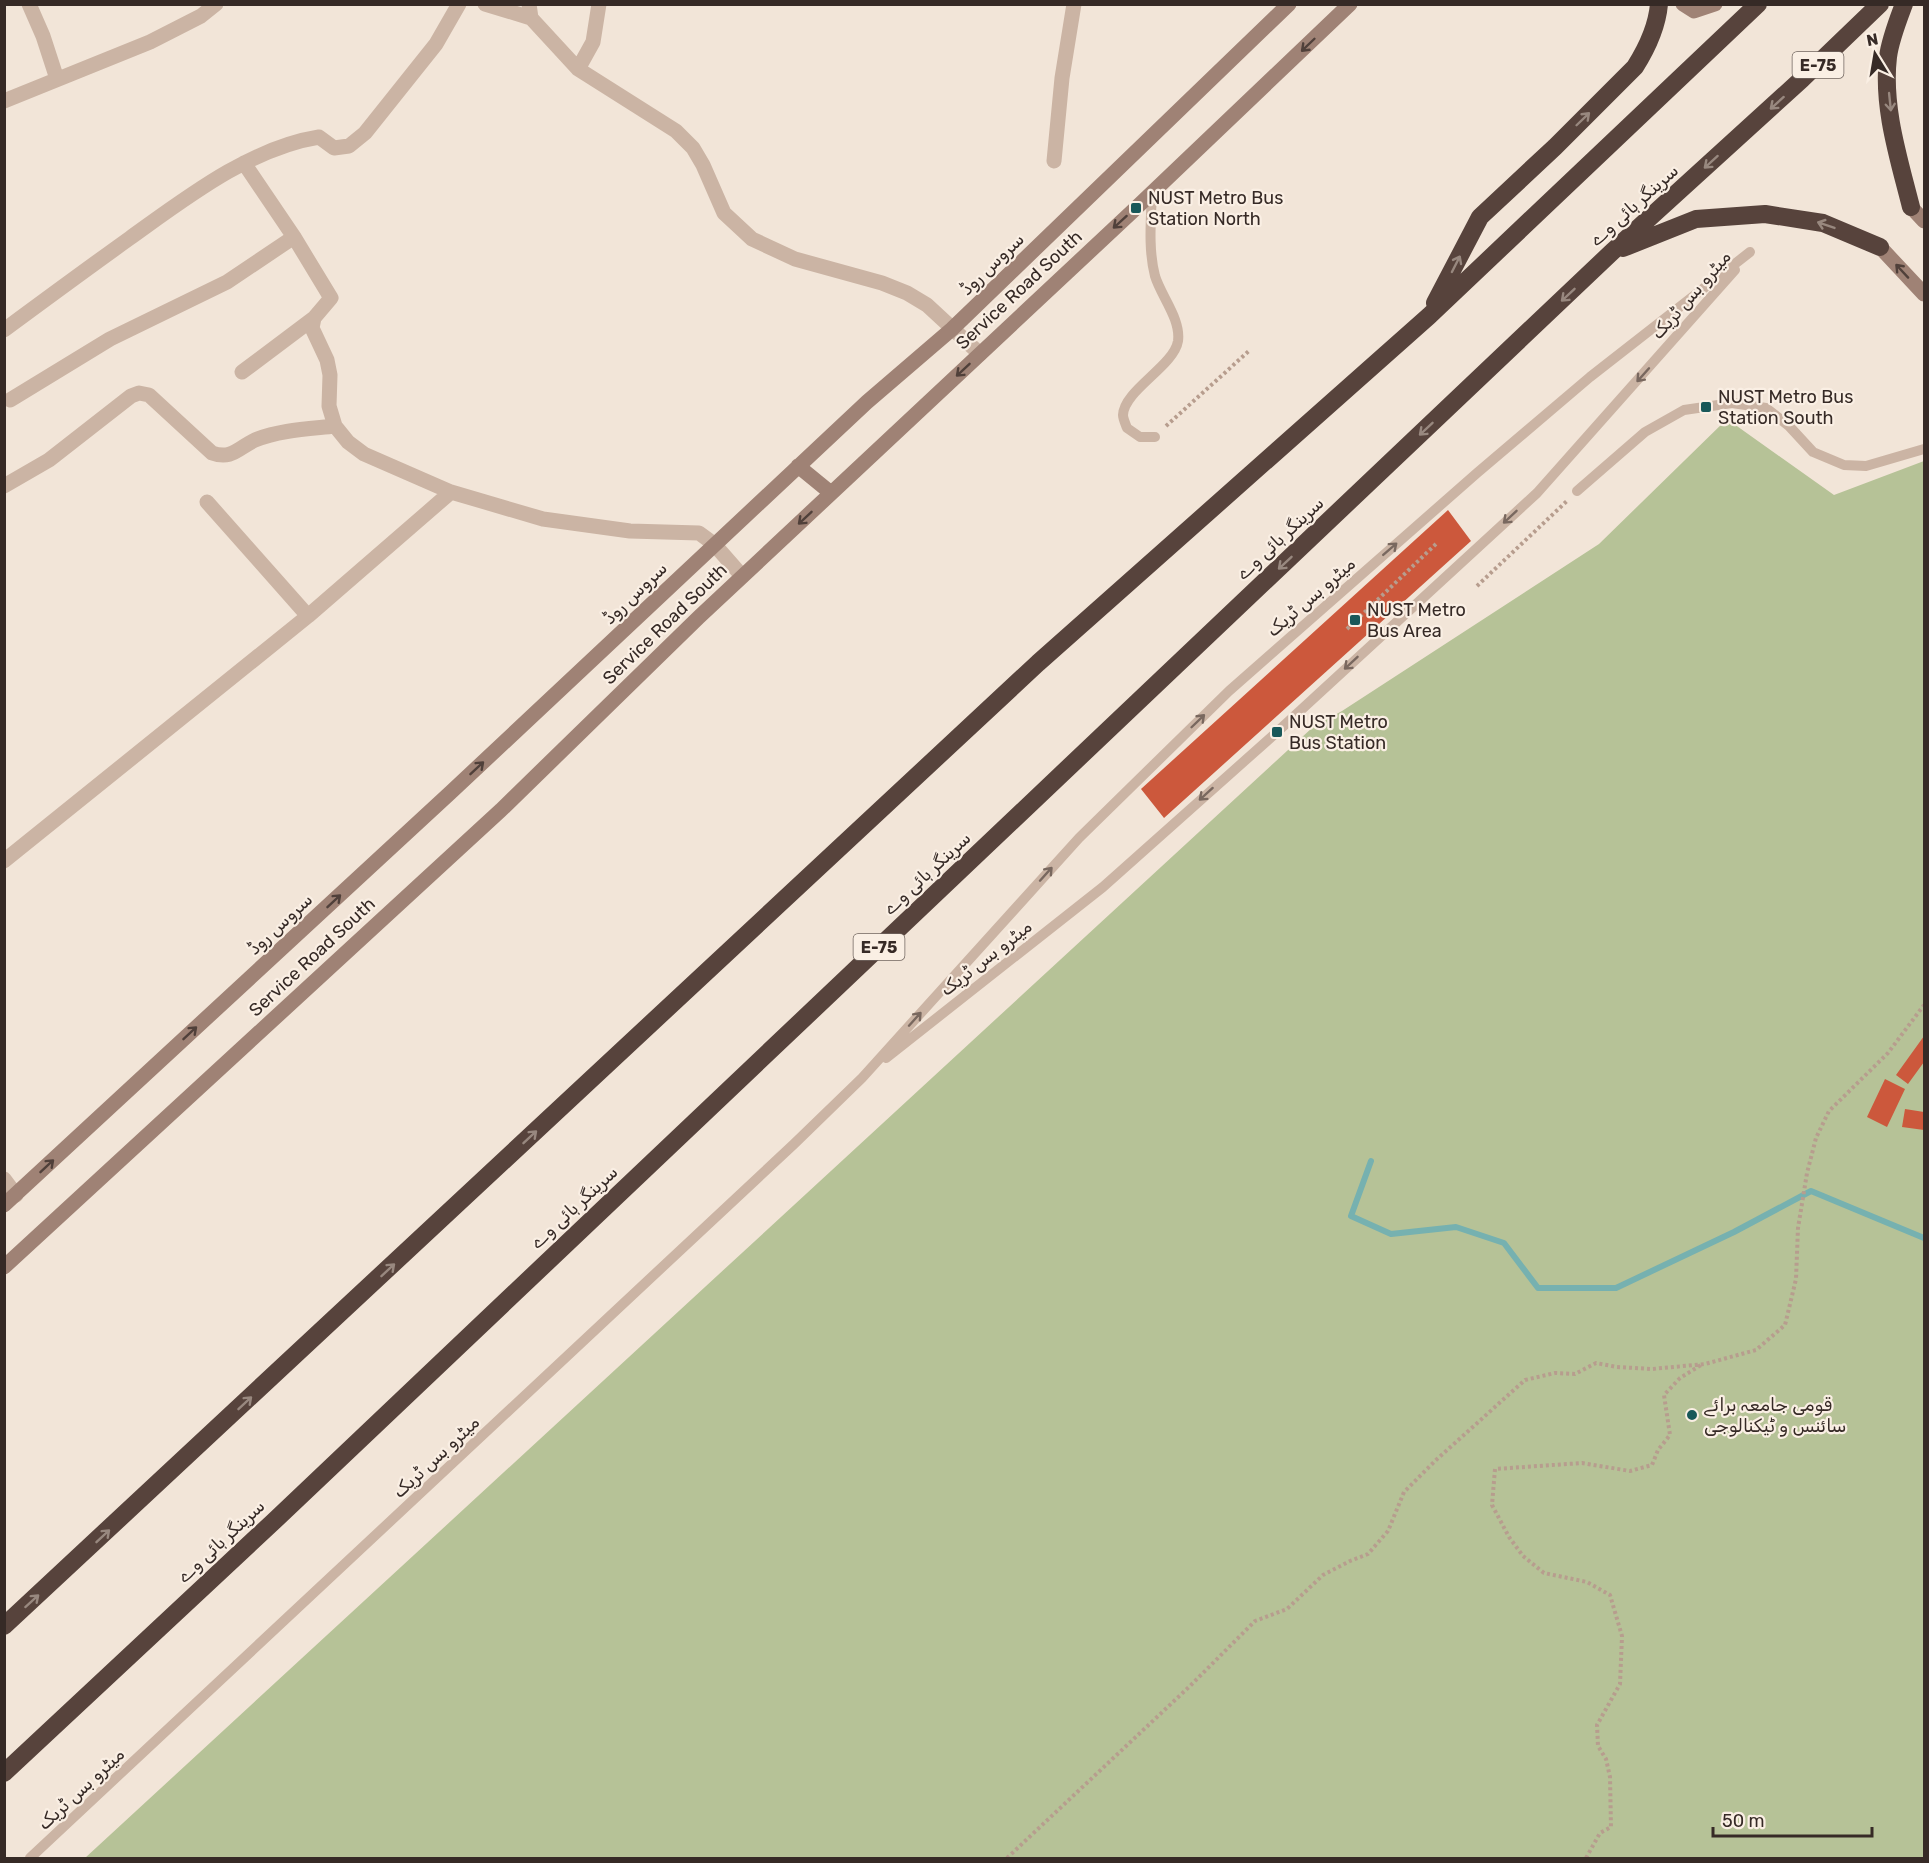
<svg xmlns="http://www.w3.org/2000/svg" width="1929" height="1863" viewBox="0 0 1929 1863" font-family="Rubik,'Noto Sans Arabic',sans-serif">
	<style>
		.green { fill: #b6c297 }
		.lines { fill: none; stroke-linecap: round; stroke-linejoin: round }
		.stream { stroke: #76b1b0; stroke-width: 6 }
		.building { fill: #cc583c }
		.path { stroke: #b79d8e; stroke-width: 4; stroke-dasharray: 3 3; stroke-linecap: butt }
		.lane { stroke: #cbb4a4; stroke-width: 10 }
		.street { stroke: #cbb4a4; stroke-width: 15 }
		.secondary { stroke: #9f8275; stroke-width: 15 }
		.highway { stroke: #57433c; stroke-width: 18 }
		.oneway { stroke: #50403a }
		.oneway2 { stroke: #98887f }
		.oneway3 { stroke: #79685f }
		.poi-dot { fill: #195859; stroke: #faefe4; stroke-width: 2 }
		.labels { text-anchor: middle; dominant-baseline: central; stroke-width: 4.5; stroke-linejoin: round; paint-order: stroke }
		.shield { fill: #faefe4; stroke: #71655f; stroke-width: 1.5 }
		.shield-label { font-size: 16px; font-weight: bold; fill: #362a26 }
		.poi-label { font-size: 18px; fill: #362a26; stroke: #faefe4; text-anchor: start }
		.street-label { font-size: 18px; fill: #362a26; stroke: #faefe4 }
	</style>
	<rect width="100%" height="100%" fill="#f2e5d8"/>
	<path class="green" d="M1727,419l107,76 90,-34v1397h-1839l1228,-1131 29,-16 257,-167z"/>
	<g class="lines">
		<path class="stream" d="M1371,1161l-20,55 40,18 65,-7 48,16 34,45h78l118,-56 77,-41 113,47"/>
	</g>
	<path class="building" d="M1448,510l23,31 -307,277 -23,-29z
		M1924,1036v26l-16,22 -12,-9z
		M1885,1079l20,10 -18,38 -20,-10z
		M1905,1109l19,3v18l-22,-3z"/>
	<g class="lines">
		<path class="path" d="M1166,426l84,-76
			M1477,586l91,-86
			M1347,629l90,-86
			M1007,1858l183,-172 65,-65 32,-12 36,-34 27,-14 18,-7 20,-23 16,-39 32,-32 89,-80 30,-7 20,1 21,-11 21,4 35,2 53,-5 51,-14 29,-25 11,-46 2,-51 9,-55 9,-35 13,-27 59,-58 36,-48
			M1586,1858l14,-25 11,-6 -1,-50 -4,-18 -8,-13 -1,-21 23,-41 2,-48 -12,-41 -23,-13 -43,-9 -21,-17 -14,-19 -17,-32 3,-36 87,-6 48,8 22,-6 6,-15 12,-15 -6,-40 16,-17 21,-13"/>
		<path class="lane" d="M1152,192c-1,27 -4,57 3,84 6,20 26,43 23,65 -4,25 -54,49 -55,74 0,4 3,10 4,13l13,9h15
			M1577,491l68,-59 39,-22 48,-7 34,5 23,18 24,26 31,13 22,1 58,-17
			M886,1058l217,-171 174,-155 260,-239 198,-223
			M30,1858l764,-714 68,-66 217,-240 150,-147 248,-218 113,-96 160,-125"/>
		<path class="street" d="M29,4l14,32 14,43
			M485,4l46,14
			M529,4l2,14 47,51 98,62 17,17 10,17 21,48 28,26 43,20 87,24 25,10 20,12 53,49
			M578,69l15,-27 6,-38
			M4,101l146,-59 51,-26 15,-12
			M1054,161l8,-83 12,-74
			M244,163l50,74 37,61 -17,20 -2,10 15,32 3,15 -1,31 6,20 13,16 16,12 87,38 92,27 87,12 69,2 15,11 28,32
			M4,330c42,-31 84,-62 126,-92 56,-40 120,-90 189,-101l15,11 15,-2 16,-13 71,-89 23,-40
			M242,372l72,-54
			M10,400l100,-61 117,-57 67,-45
			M4,486l45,-26 82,-64 8,-3 10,2 63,58c20,7 26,-5 43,-13 25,-10 53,-11 80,-14
			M207,502l101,114
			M4,861l304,-245 143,-124
			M4,1179l12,16"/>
		<path class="secondary" d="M1683,4l11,7 21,-7
			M1911,207l13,14
			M1880,247l44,47
			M798,466l33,27
			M4,1205l446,-412 417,-391 85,-73 337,-325
			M4,1267l497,-457 198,-193 437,-409 214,-204"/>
		<path class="highway" d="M1904,4c-6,16 -14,36 -16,53 -6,50 11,102 23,150
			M1623,248l73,-29 69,-5 58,9 57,24
			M1435,303l45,-86 75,-70 80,-80c12,-19 22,-40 24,-63
			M4,1626l1034,-963 391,-347 329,-312
			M4,1773l268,-250 1341,-1272 189,-172 78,-75"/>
	</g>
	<defs><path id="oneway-shaft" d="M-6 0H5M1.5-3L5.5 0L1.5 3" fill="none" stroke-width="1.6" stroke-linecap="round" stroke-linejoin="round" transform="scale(1.5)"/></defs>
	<g class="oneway">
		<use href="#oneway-shaft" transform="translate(1308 45) rotate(136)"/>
		<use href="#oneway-shaft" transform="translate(1120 222) rotate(138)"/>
		<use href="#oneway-shaft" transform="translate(1902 271) rotate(-133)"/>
		<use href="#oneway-shaft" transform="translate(963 370) rotate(137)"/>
		<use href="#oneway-shaft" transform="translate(805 518) rotate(137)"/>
		<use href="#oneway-shaft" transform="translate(477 768) rotate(-43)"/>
		<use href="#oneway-shaft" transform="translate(334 901) rotate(-43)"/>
		<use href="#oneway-shaft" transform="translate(190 1033) rotate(-43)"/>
		<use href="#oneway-shaft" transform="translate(47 1166) rotate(-43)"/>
	</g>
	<g class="oneway2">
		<use href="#oneway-shaft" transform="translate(1890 102) rotate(84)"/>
		<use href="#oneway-shaft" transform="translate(1777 103) rotate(138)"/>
		<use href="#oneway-shaft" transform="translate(1583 119) rotate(-44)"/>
		<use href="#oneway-shaft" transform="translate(1711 162) rotate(138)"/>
		<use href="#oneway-shaft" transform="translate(1826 225) rotate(-161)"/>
		<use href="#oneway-shaft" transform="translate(1456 264) rotate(-63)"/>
		<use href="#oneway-shaft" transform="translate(1568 295) rotate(137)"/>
		<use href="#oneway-shaft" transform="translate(1426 429) rotate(137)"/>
		<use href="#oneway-shaft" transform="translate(1285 563) rotate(137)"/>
		<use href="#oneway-shaft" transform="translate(530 1137) rotate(-43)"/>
		<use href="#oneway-shaft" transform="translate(388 1270) rotate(-43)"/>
		<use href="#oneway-shaft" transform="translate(245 1403) rotate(-43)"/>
		<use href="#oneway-shaft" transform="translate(103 1536) rotate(-43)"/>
		<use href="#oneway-shaft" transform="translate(32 1601) rotate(-42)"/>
	</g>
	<g class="oneway3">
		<use href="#oneway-shaft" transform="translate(1643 375) rotate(132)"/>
		<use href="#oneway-shaft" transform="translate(1510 517) rotate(137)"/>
		<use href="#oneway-shaft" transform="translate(1390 549) rotate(-41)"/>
		<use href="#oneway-shaft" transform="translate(1351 663) rotate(137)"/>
		<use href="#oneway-shaft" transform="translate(1198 721) rotate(-44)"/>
		<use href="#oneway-shaft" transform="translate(1206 794) rotate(138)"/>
		<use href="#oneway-shaft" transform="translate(1046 874) rotate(-48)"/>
		<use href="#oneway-shaft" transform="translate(915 1019) rotate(-48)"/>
	</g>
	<g class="poi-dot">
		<rect x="1130" y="202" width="12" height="12" rx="3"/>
		<rect x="1700" y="401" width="12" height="12" rx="3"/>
		<rect x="1349" y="614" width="12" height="12" rx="3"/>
		<rect x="1271" y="726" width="12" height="12" rx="3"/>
		<circle cx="1692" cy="1415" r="6"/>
	</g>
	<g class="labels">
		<g class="shield">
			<rect x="1792.5" y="52" width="51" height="26" rx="4.5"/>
			<rect x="853.5" y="934" width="51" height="26" rx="4.5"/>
		</g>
		<g class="shield-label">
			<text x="1818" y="65">E-75</text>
			<text x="879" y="947">E-75</text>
		</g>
		<g class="poi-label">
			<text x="1148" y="198">NUST Metro Bus<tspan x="1148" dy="21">Station North</tspan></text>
			<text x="1718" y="397">NUST Metro Bus<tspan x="1718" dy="21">Station South</tspan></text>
			<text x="1367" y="610">NUST Metro<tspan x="1367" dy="21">Bus Area</tspan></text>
			<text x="1289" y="722">NUST Metro<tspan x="1289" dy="21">Bus Station</tspan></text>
			<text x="1704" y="1405">قومی جامعہ برائے<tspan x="1704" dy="21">سائنس و ٹیکنالوجی</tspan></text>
		</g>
		<g class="street-label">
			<text transform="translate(1634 205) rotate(-42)">سرینگر ہائی وے</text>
			<text transform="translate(992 264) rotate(-44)">سروس روڈ</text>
			<text transform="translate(1019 290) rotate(-43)">Service Road South</text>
			<text transform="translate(1691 295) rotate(-49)">میٹرو بس ٹریک</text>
			<text transform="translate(1280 538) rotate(-43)">سرینگر ہائی وے</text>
			<text transform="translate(635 593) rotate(-44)">سروس روڈ</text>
			<text transform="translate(1311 597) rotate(-41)">میٹرو بس ٹریک</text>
			<text transform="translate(665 624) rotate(-44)">Service Road South</text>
			<text transform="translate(927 873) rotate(-43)">سرینگر ہائی وے</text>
			<text transform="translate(280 924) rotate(-43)">سروس روڈ</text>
			<text transform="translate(312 957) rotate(-43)">Service Road South</text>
			<text transform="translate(986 958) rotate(-38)">میٹرو بس ٹریک</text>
			<text transform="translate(574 1207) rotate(-43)">سرینگر ہائی وے</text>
			<text transform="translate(436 1457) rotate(-43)">میٹرو بس ٹریک</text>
			<text transform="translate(221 1541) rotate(-43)">سرینگر ہائی وے</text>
			<text transform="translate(81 1789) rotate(-43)">میٹرو بس ٹریک</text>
		</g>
	</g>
	<rect width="1929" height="1863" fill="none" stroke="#362a26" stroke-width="12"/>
	<g transform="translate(1875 54) rotate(349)" stroke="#faefe4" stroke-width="4.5" paint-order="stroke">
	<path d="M0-4.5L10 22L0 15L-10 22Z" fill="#362a26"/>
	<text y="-9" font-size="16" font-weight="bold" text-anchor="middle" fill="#362a26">N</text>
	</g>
	<path d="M1713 1827v9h159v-9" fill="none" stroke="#362a26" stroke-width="3"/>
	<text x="1722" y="1827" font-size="18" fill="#362a26" stroke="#faefe4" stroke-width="4.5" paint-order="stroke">50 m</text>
</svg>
